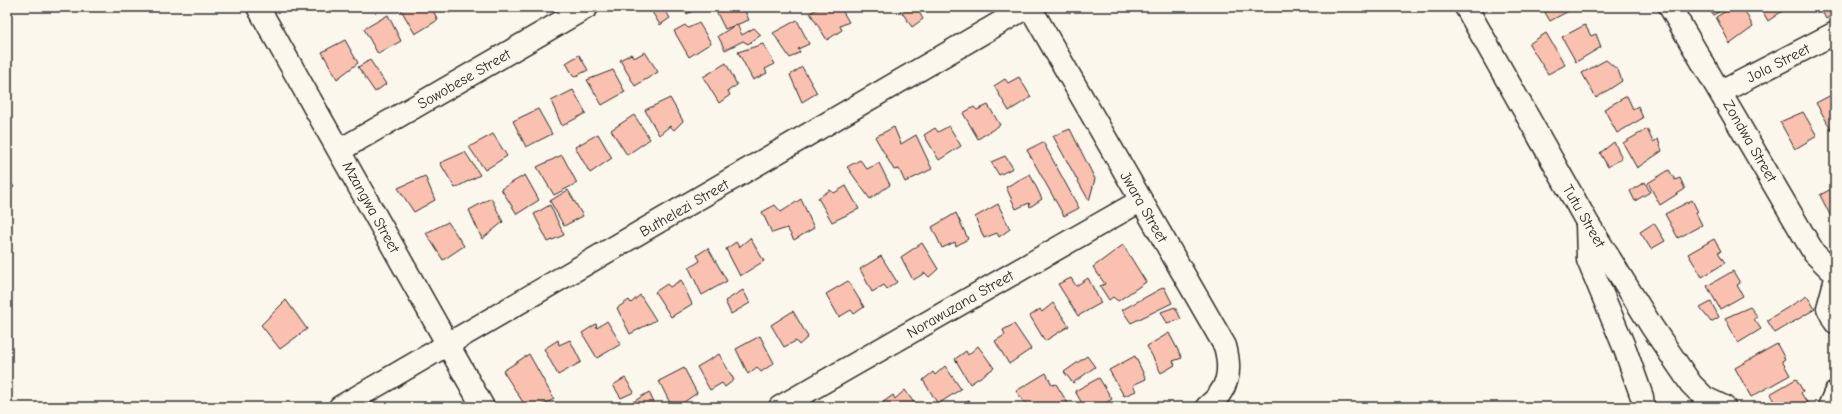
<svg xmlns="http://www.w3.org/2000/svg" width="1842" height="414" viewBox="0 0 1842 414" font-family="'Comic Neue',sans-serif">
	<style>
		.building { fill: #fac1b0; stroke: #2b2b2b }
		.lines { fill: none; stroke-linecap: round; stroke-linejoin: round }
		.minor-casing { stroke: #2b2b2b; stroke-width: 25 }
		.minor { stroke: #fbf7ec; stroke-width: 22 }
		.labels { text-anchor: middle; dominant-baseline: central; stroke-width: 3; stroke-linejoin: round; paint-order: stroke }
		.street-label { font-size: 15px; fill: #2b2b2b; stroke: #fbf7ec }
	</style>
	<rect width="100%" height="100%" fill="#fbf7ec"/>
	<filter id="ink" filterUnits="userSpaceOnUse"><feTurbulence type="fractalNoise" baseFrequency=".025" numOctaves="2"/><feDisplacementMap in="SourceGraphic" scale="8" xChannelSelector="R" yChannelSelector="G"/><feConvolveMatrix kernelMatrix="1 2 1 2 8 2 1 2 1" color-interpolation-filters="sRGB"/></filter>
	<g filter="url(#ink)">
		<path class="building" d="M401,7h30l7,13 -23,14 -15,-26z
			M446,7h13l-10,6z
			M649,7h14l7,11 -10,7z
			M683,7h17l-13,7z
			M714,7h29l6,13 -24,9z
			M820,7h20l9,15 -9,4 2,4 -15,10 -17,-27z
			M898,7h18l7,12 -11,8z
			M1542,7h34l-26,14z
			M1708,7h20l-15,8z
			M1733,7h10l10,20 -23,17 -14,-27z
			M1760,7h28l-20,14z
			M1820,7h15v6l-9,6z
			M388,15l13,26 -23,13 -14,-25z
			M797,20l12,24 -11,5 2,3 -10,6 -17,-25z
			M699,23l12,20 -22,14 -15,-26 11,-6 3,3z
			M737,24l5,11 12,-7 7,7 -13,9 -5,-3 -18,9 -7,-14z
			M1585,25l6,11 5,-2 5,13 -25,15 -14,-25z
			M1546,33l19,32 -17,9 -19,-30z
			M345,40l13,23 -21,16 -15,-27z
			M763,44l12,20 -10,5 2,4 -14,7 -15,-28z
			M645,52l13,20 -23,14 -15,-26 11,-6 3,4z
			M579,55l9,15 -14,7 -8,-14z
			M370,60l16,24 -11,8 -17,-25z
			M1606,60l12,10 4,11 -26,17 -14,-25z
			M726,63l11,22 -9,6 2,4 -11,8 -16,-26z
			M802,67l15,26 -15,9 -12,-27z
			M613,70l12,22 -23,13 -15,-25z
			M1019,77l12,20 -22,14 -15,-25 11,-7 3,4z
			M573,90l13,23 -24,13 -11,-25z
			M1835,93v33l-4,3 -15,-26z
			M1627,96l6,13 5,-3 5,12 -26,15 -13,-24z
			M670,98l13,23 -9,9 -4,-4 -11,9 -14,-25z
			M988,105l12,20 -22,14 -15,-26 11,-6 3,3z
			M538,109l14,25 -26,13 -13,-26z
			M1803,112l14,24 -22,13 -15,-27z
			M634,115l16,24 -23,16 -16,-25z
			M949,126l12,20 -22,14 -15,-25 11,-7 3,4z
			M894,127l7,17 15,-9 16,34 -27,13 -6,-13 -5,1 -19,-33z
			M1070,129l25,50 -6,22 -36,-65z
			M1647,129l6,13 5,-3 4,12 -25,17 -14,-25z
			M493,134l14,22 -22,14 -16,-23z
			M598,134l14,24 -22,15 -15,-26z
			M1043,142l36,66 -15,8 -37,-66z
			M1614,142l8,16 -14,9 -8,-14z
			M465,152l15,23 -25,13 -15,-25z
			M562,155l15,28 -23,12 -17,-28z
			M1005,156l8,12 -14,7 -8,-13z
			M860,160l7,9 12,-6 11,22 -20,14 -23,-32z
			M1669,170l6,10 5,-2 5,11 -25,16 -12,-22z
			M1030,174l12,25 -12,8 -1,-4 -13,6 -10,-22z
			M525,175l14,25 -22,14 -16,-25z
			M425,176l10,24 -21,12 -16,-24z
			M7,178l7,9 -7,5z
			M1645,182l5,10 -15,9 -5,-10z
			M846,186l13,23 -27,13 -14,-24 12,-8 4,3z
			M1835,187v38l-15,-30z
			M568,190l15,26 -19,10 -14,-25z
			M491,198l12,24 -21,17 -13,-29z
			M801,199l13,29 -20,12 -7,-12 -15,5 -10,-21 13,-7 6,7z
			M1692,200l6,12 -2,1 6,12 -24,13 -13,-24z
			M998,204l12,25 -11,8 -2,-4 -13,5 -9,-21z
			M550,205l14,30 -16,7 -14,-28z
			M956,213l12,26 -12,7 -1,-4 -13,6 -10,-21z
			M448,222l16,24 -21,14 -17,-27z
			M1654,223l11,18 -14,8 -11,-17z
			M750,238l14,23 -24,15 -14,-27 10,-7 3,5z
			M1714,239l7,12 -3,1 7,11 -23,14 -14,-23z
			M922,243l16,26 -9,8 -4,-4 -12,7 -12,-23z
			M1123,245l23,37 -28,19 -5,-4 -4,3 -9,-14 5,-2 -12,-17z
			M708,248l19,33 -25,14 -13,-27 11,-7 -3,-6z
			M881,256l16,26 -10,7 -3,-4 -12,7 -12,-23z
			M1733,271l7,12 -3,2 6,11 -23,13 -13,-23z
			M1071,278l5,8 12,-8 13,25 -23,13 -20,-32z
			M681,280l11,24 -21,13 -16,-25 12,-8 3,3z
			M848,281l16,26 -10,7 -3,-4 -12,7 -13,-23z
			M1164,287l8,16 -41,20 -9,-13z
			M743,290l7,13 -19,11 -6,-13z
			M640,295l16,25 -26,14 -13,-26 12,-8 2,3z
			M1807,296l8,13 -40,24 -8,-13z
			M286,300l21,29 -27,20 -19,-24z
			M1711,302l8,15 -8,5 -11,-14z
			M1053,303l16,23 -24,15 -15,-25 10,-7 2,3z
			M1175,307l6,12 -14,4 -6,-11z
			M1750,307l8,10 -4,2 7,10 -23,14 -13,-25z
			M793,311l15,26 -9,8 -3,-4 -12,6 -13,-22z
			M607,321l14,23 -24,14 -15,-25 14,-9 1,4z
			M1014,324l17,25 -22,15 -14,-23 10,-6 -2,-5z
			M1169,333l13,25 -9,3 2,4 -14,8 -14,-27z
			M760,336l14,27 -13,9 -4,-5 -9,7 -12,-25z
			M558,340l1,5 11,-5 11,22 -23,13 -14,-26z
			M1777,344l8,15 -3,2 8,14 -39,22 -16,-29z
			M978,346l16,22 -24,16 -15,-25 11,-8 2,4z
			M529,354l25,45 -16,8h-12l-23,-36z
			M719,354l15,26 -9,7 -3,-4 -12,7 -13,-23z
			M1087,356l8,11 -22,16 -9,-11z
			M1135,356l11,23 -13,6 3,6 -12,5 -15,-26z
			M945,366l16,23 -23,15 -15,-24 10,-8 2,3z
			M684,368l13,25 -20,14h-5l-13,-26z
			M1046,373l6,12 4,-1 14,23h-37l-1,-2 -4,2 -12,-16z
			M625,378l9,14 -13,6 -8,-13z
			M1099,378l13,21 -12,8h-16l-9,-16z
			M1796,379l7,12 -2,2 7,11 -6,3h-25l-7,-13z
			M905,390l12,17h-32l-3,-4 11,-8 2,4z
			M649,392l7,15h-31z
			M969,401l3,6h-14z"/>
		<g class="lines">
			<defs>
				<path id="minor" d="M258,7l225,400
					M1030,7l195,339c7,26 3,44 -18,61
					M1466,7l121,215 65,105 39,57 14,14 19,9
					M1670,7l144,246 16,16 5,1
					M1721,92l114,-59
					M340,150l247,-143
					M1587,224l1,36 37,89 17,48 1,10
					M1835,282l-7,26 7,14
					M340,407l687,-400
					M780,407l360,-206
					M1829,407l6,-14"/>
			</defs>
			<use href="#minor" class="minor-casing"/>
			<use href="#minor" class="minor"/>
		</g>
	</g>
	<g class="labels">
		<g class="street-label">
			<text transform="translate(1778 63) rotate(-27)">Jola Street</text>
			<text transform="translate(464 79) rotate(-30)">Sowobese Street</text>
			<text transform="translate(1750 141) rotate(60)">Zondwa Street</text>
			<text transform="translate(371 207) rotate(61)">Mzangwa Street</text>
			<text transform="translate(1144 207) rotate(60)">Jwara Street</text>
			<text transform="translate(684 208) rotate(-30)">Buthelezi Street</text>
			<text transform="translate(1584 216) rotate(60)">Tutu Street</text>
			<text transform="translate(960 304) rotate(-30)">Norawuzana Street</text>
		</g>
	</g>
	<rect width="1842" height="414" fill="none" stroke="#fbf7ec" stroke-width="24"/>
	<rect x="12" y="12" width="1818" height="390" fill="none" stroke="#2b2b2b" stroke-width="1.5" filter="url(#ink)"/>
</svg>
